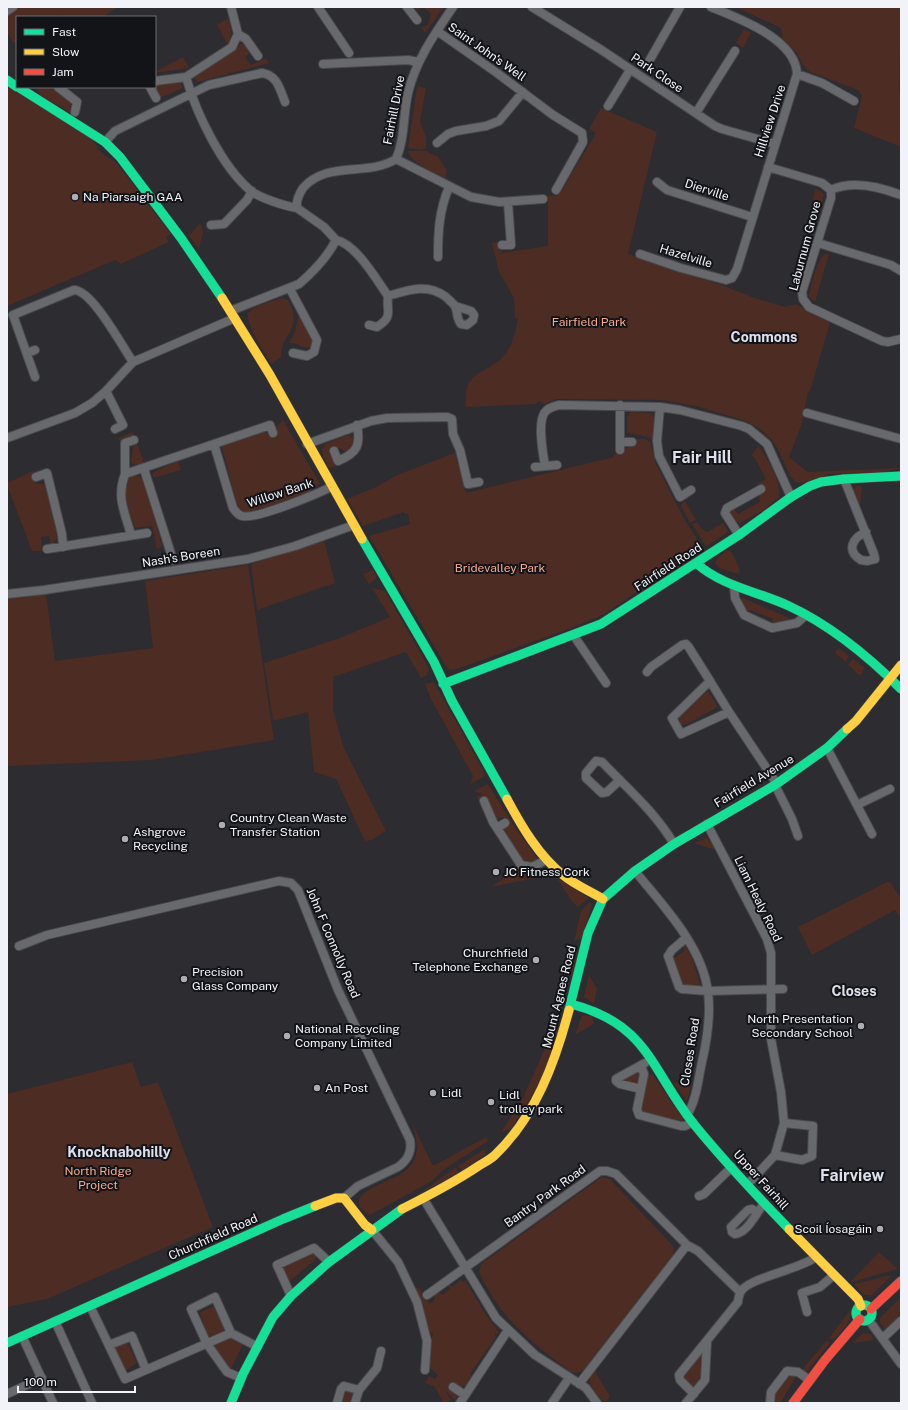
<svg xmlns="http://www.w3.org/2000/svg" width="908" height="1410" viewBox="0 0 908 1410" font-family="'Public Sans',sans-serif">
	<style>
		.green { fill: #4d2c23 }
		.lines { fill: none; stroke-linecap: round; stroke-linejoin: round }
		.street-casing { stroke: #494a4e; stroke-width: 10 }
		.fast-casing { stroke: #494a4e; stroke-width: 10 }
		.slow-casing { stroke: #494a4e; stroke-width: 10 }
		.jam-casing { stroke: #494a4e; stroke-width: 10 }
		.street { stroke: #68696d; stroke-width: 8 }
		.fast { stroke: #16e098; stroke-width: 9 }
		.slow { stroke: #ffcf43; stroke-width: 9 }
		.jam { stroke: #f24e42; stroke-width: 9 }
		.poi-dot { fill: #adadb3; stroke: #131418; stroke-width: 1.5 }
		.labels { text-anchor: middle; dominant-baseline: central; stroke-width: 4; stroke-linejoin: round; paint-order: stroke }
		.street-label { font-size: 12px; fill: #f2f3f9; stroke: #131418 }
		.poi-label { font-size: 12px; fill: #f2f3f9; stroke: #131418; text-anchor: start }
		.park-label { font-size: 12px; fill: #f6a890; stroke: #131418 }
		.quarter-label { font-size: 14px; font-weight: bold; fill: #dee0ec; stroke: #131418 }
		.district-label { font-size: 16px; font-weight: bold; fill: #dee0ec; stroke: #131418 }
	</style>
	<rect width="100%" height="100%" fill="#2c2c31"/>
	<path class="green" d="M20,7h98l-15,10h-40l-1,-2 -7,2h-38v24l-3,2 -7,-10v-17z
		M412,7h32l-19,26 -4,-5 7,-3 3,-11 -8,-7 -5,3z
		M735,7h166l-2,86 2,1v53l-47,-19 8,-32 -4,-6 -48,-18 -7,-7 -6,-12 -14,-14 -2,-11z
		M228,18c3,11 5,17 0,27l-11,-20z
		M744,29l7,4 -8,15 -7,-5z
		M241,44l5,1 4,7 -5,5 6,8 15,-7 3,5 -71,19 -2,-1 -2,-5 35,-21z
		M183,57l6,11 -34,5v-1z
		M179,81l4,6 -2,2 -21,9 -4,-7 1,-5 2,-2z
		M7,85l86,55c6,11 10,16 22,21l56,73 -5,3 3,5 -48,22 -6,-4 -108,46z
		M417,86l9,2 -6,34 6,15v11l-5,2 -13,-2z
		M36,87c17,0 23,2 35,15l-1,9 10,7 -40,-23z
		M601,108l56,24 -29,122 96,32 28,11 33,10 11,-3 34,19 -20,68 -2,1 -6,31 -13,34 19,15 93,-4 -17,4 -55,2 -26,9 -7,-1 -6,-6 -11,-25 -7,-11 -12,-11 -14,-8 -50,-15 -34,-6 -106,-1 -11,5 -6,-3 -3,3 -70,3c-4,-42 25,-30 42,-57 6,-9 8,-22 10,-32h-3l-1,-20 -15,-26 -7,-29 7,-1 3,11 46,-7v-50l10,-1 6,-8 32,-54 -7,-4z
		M408,151h18l12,6 9,13 -2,8c-9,-5 -36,-16 -37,-27z
		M815,188l9,6 -4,20 -9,-2z
		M200,223l3,9 -4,17 -10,-13z
		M825,254h4l-14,48 -6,-5c1,-9 9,-40 16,-43z
		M283,298l5,2c17,30 -8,33 -7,57l-9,7c-6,-7 -27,-42 -24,-51 3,-6 27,-13 35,-15z
		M299,314l14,27 -2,6c-9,3 -13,-5 -22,-4l6,-11z
		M631,412l20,1c7,8 4,20 4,30l-7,-6 -21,-4v-16z
		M283,420l37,64 -9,5v2l-38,14 -28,8 -5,-4 -3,-5 -15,-56 1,-3 39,-14h3l4,5 9,-3 -2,-6z
		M133,432l11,31 -4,3 -9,-3c0,-9 4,-16 2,-25l-13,3 -2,-3z
		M349,435l4,3v9l-6,6 -7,-5 -11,5 7,14 -7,1c-15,-26 -3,-24 20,-33z
		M633,439h12l5,3 6,22 27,53 16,25 -2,1 3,1 1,5 -97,65 -30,13 -117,42 -5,1 -5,-2 -78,-132 41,-12 -2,-11 -3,1 -1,-2 -41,14 -16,-27 29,-12 21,-12 58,-22 11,40 148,-36v-3l10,-1 1,-5 8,-2z
		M758,446c9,10 24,37 21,51l-15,13 -24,13 -3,-2h-3l-4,-11 4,-1 4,5 22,-12 -1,-7 5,-3 -4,-8h-4l10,-5 -12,-22 -3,-1z
		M178,461l3,9 -28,8v-5l3,-2z
		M33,471l3,13h9c5,14 23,52 6,60l-2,-8 -8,1 1,14h-10l-25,-66v-2z
		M135,475l7,3 3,4 17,64 -5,4 -5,-24 -17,2c-4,-13 -19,-46 0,-53z
		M856,486h4l2,2 -2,18 -7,-15z
		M685,501l11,19 -6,3 -9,-17 1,-3z
		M697,522l4,6 6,4 16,-9 5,7 -1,3 -20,13 -2,-1 -13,-21z
		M324,540l11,43 -78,27 -6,-46z
		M728,550l4,2 8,19 -2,3 -19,-6 -4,-5 4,-7z
		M248,565l26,175 -122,20 -145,6v-167l39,-5 9,67 98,-13 -8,-67z
		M373,570l4,8 -8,6 -6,-10z
		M372,588l13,3 44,77 -2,7 -6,3 -15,-26 -73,25v32l10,37 43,85 -14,9 -7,1 -29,-62 -22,-7 -6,-60 -35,9 -9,-58 76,-25 50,-21z
		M743,598l46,20v4l-18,3 2,-6 -22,-9 -3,3 -8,-13z
		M839,648l10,8 -3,6 -10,-8v-3z
		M853,659l11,8 -1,5 -3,4 -12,-11z
		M434,682l49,88 2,6 -15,8 3,-8 -42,-77 -6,-15z
		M708,691l10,16 -31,17 -6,1 -2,-7 2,-4z
		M488,784l26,42 23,32 -3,4 -5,2 -6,-4 -20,-29 5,-5 -5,-9 -6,2 -2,-2 -8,-20 -8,4 -2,-4 5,-3 -8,-3z
		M706,838l5,4 5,8 -22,-7z
		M516,868l9,5 19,-4 6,6 -59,12c10,-8 17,-9 25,-19z
		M557,878l32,20 -11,9 -7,-7z
		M887,882h3l9,14h2v23l-6,-9 -83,45 -14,-28z
		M590,902l2,3 -11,34 -7,2 7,-30z
		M684,944l7,12 10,30 -2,1 -17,-1 -10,-29 1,-4 2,5 10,-8 -3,-5z
		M573,947v3l4,2 -5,24 -6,-1z
		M589,975l8,14 -3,15 -10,-7z
		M582,1015l10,1 2,8 -19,11z
		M555,1025l4,5 -16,47 -32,52 -10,3 22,-34z
		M132,1062l9,25 17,-5 55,145 -166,72 -40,8v-213z
		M638,1070l3,1 -3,14 -16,-3v-4z
		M650,1074l3,1 31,45 -1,1 -41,-9 -1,-4 5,-29z
		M673,1082l18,4 -4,14h-1z
		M413,1125l20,41 53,-29 2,4 -45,29 -11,11 -62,34c-33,-18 15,-32 27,-39 7,-3 12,-8 16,-14 7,-11 3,-25 0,-37z
		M485,1149v6l-23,16 -4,-5z
		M456,1167l2,6 -2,2 -37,19z
		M602,1177l8,2 64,68 -1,9 -90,115 -7,2 -5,-1c-41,-31 -70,-52 -92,-100l2,-8z
		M313,1252l4,3 -2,5 -26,22 -7,-13 2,-3z
		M879,1252l19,17 -46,13 -1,-1z
		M892,1275l-21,21 -7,-1 -10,-11z
		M460,1280l4,2 1,-2 20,33 14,19 -2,2 -3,-1 2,4 -26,37 2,2 -5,8 -7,4 -7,-4 -4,5 8,7 -1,5 -12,-12 7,11 -7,3 -10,-17 -9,-3 4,-7 6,3 3,-4 -9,-8 1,-28 4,-5 -4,-2 -15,-44h4l11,16 5,-4 -2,-6 5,-3 4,4 8,-6 -3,-5 2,-1 3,4z
		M901,1297c0,14 -2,23 -12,32h-4l-5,-6v-5z
		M215,1306l9,22 -1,4 -13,5 -3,-3 -7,-20v-2z
		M851,1309c1,14 -9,22 -18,31l-4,-2z
		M863,1333l8,1 3,6 -22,3z
		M227,1338h6l8,4 1,4 -11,23 -2,1 -13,-22h-3l1,-3z
		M827,1340l3,3 -25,31 -4,-3z
		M127,1342l10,21 -10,7 -3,-1 -10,-21 2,-3z
		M701,1352l2,1 -2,23 -8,12 -10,-9v-3z
		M593,1371h2l14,24v3l-3,3 -4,-1c-8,-10 -17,-17 -9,-29z
		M792,1374h4v3l-16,26h-8v-6z
		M345,1390l8,3 -2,10h-11z"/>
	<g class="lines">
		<defs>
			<path id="street" d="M318,7l31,46
				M407,7l10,13
				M532,7l68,42 115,77 7,3 53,15
				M7,11l6,-4
				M437,31l60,42 56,42 29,18 1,9 -27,48
				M238,34l8,5 12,17
				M648,63l32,-56
				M323,64l85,-4 10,2
				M797,74l25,9 32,18
				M186,77c10,36 36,90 65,114 9,7 34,15 46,17
				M155,81l31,-4 46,-30 6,-13 -7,-27
				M58,87l19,15 -2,10
				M150,87l6,11
				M608,106l22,-36
				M696,113l39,-62
				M105,142l10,-11 94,-46 53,-12c15,2 18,16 23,29
				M437,143l11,-9 8,-3 30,-5 13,-5 24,-29
				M396,159l75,38 28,5 44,-3
				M768,167l54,16 9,7
				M657,182l10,8 85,27
				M831,190v8l-29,94 1,7 6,8 73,34 6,1 13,-3
				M831,190c21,-10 49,-3 70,5
				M297,208c-1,-7 2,-14 6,-20 24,-28 65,-11 93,-29 9,-20 7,-44 12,-66 8,-33 26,-58 45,-86
				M211,225l13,-1 23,-24 5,-9
				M336,240c20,4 40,39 52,56 21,-6 39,-13 58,1 2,2 7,6 9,9 3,6 1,12 6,18l6,1 6,-5 1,-5 -3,-4 -16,-5
				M818,243l73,22 10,6
				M502,245h9l-3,-43
				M640,254l41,14 45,12 6,-2 5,-9 60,-195c-1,-35 -59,-56 -86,-67
				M438,257c0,-25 1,-46 11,-70
				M290,289l27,51 -3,12 -7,4 -14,-3
				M230,311l69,-27c14,-12 29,-28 37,-44l-12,-13 -27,-19
				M369,325l8,2c17,-11 9,-15 11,-31
				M27,353l8,-3
				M35,377l-22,-62 61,-25c18,0 48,56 59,72
				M106,391l17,34 -8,4
				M660,407l-3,34 2,15 21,41 11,-7
				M807,413l94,26
				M273,433l-3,-8 -56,19 19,64c2,3 5,7 9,8 13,4 75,-22 89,-29
				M7,438l68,-25 17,-10 14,-12 27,-29 102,-44
				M620,442h12
				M307,444l64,-23 16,-3 60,-1 5,2 1,15 7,16 8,34 11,-2
				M620,450v-45
				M334,451l4,10c19,-8 23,-15 19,-36
				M545,466c-2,-12 -8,-44 0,-54 4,-5 8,-5 14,-7l101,2 20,3 62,16 7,3 18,15 24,53
				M535,467l22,-2
				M144,469l29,91
				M125,474v-31l9,-3
				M36,477l11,-4 15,61 1,13
				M844,479l30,75 1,5 -8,2 -6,-1c-15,-9 -9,-22 5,-28
				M131,535c-6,-23 -15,-37 -6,-61l89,-30
				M739,535l-14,-22 2,-5 34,-19
				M47,549l100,-16
				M734,585l1,13 9,17 28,13 25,-5 9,-8
				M7,594l37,-4 204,-31 47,-13 59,-21
				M574,636l32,47
				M647,672l4,-5 31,-22 4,-1 2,2 22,35 -38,37 9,16 48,-22 48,72
				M710,681l19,31
				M827,748l45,86
				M620,780l-13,12 -5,1 -16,-15v-5l10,-12 6,1c25,26 53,50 72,82
				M775,785l17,34 6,17
				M484,801l9,21 28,43 11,2 14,-7
				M857,805l33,-16
				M707,824l60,115 4,14v86l10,53 3,31 -9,32 -27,29
				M497,828l8,-5
				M635,871c28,35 67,74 73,121 3,23 -1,48 -6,70 -4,17 -5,37 -15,53
				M686,938l-14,12 -4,6 11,31 3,2 26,2 75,-2
				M19,946l28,-11 232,-54 12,2 7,7 40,100 72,150c2,12 -2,20 -12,27l-40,19 -14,12
				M641,1066l3,8 -7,35 2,6 42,11h4l8,-4
				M641,1089l-21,-5 -4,-3v-2l29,-16
				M775,1155l27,5 10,-4 1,-30 -29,-3
				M699,1196l5,-2 28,-27
				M423,1198l73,120 39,37 51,33 11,15
				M756,1212l-4,-3 -4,1 -17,17 1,5 3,2c13,-1 22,-23 29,-30
				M372,1230l26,32 19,40 10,39 -2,29
				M687,1245l11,6 42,41
				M427,1295l173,-124h7l9,3 71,71 -108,139
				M291,1296l-14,-31 37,-17 15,14
				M90,1306l35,73 106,-46 27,14
				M807,1312l-5,-19 18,-6 14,-12
				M868,1319l33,45
				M55,1321l37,82
				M231,1333l-16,-36 -24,12 16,35 20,28 14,6
				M22,1336l31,67
				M883,1338l18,-17
				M109,1345l23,-9 14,34
				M453,1387l12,8
				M7,1394l35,-16
				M694,1394l-14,-14 -1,-5 59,-73c0,-2 1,-6 2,-9 6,-15 59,-23 76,-36
				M337,1403l4,-14 3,-3 15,4
				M355,1403l4,-13 18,-22 4,-17
				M460,1403l48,-73
				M552,1403l17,-25
				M686,1403l19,-23 2,-39
				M770,1403l1,-11 16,-21 11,1 10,7"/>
			<path id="fast" d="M7,80l10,7
				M18,87l87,55 15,15 61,81 41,60
				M362,539l72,123 18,39 55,98
				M696,563c27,24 61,28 93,43 43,20 79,50 112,83
				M443,684l158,-60 138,-89 52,-38 19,-11 11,-4 23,-3 57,-3
				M571,1004c77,20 79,64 122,119 30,37 63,72 96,106
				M569,1010l19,-77 15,-34 32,-28 39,-27 101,-59 52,-37 20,-19
				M856 1313a8 8 0 1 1 16 0a8 8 0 1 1-16 0Z
				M7,1343l276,-124 32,-13
				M231,1403l12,-29 30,-57 18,-21 38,-34 73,-53"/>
			<path id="slow" d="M222,298l48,77 92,164
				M847,729l9,-8 45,-56
				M507,799c15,28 32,57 56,76 12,10 27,16 40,24
				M315,1206l21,-8h8l21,27 7,5
				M402,1209c26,-13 51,-26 75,-42 6,-4 13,-7 18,-12 40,-38 60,-92 74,-145
				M789,1229l69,70 3,7"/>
			<path id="jam" d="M871,1309l30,-28
				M793,1403l32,-43 35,-41"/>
		</defs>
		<use href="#street" class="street-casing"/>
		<use href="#fast" class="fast-casing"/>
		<use href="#slow" class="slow-casing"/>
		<use href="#jam" class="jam-casing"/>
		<use href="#street" class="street"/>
		<use href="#fast" class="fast"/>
		<use href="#slow" class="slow"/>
		<use href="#jam" class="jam"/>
	</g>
	<g class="poi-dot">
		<circle cx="75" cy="197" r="4"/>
		<circle cx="222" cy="825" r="4"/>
		<circle cx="125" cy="839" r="4"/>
		<circle cx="496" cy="872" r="4"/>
		<circle cx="536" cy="960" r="4"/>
		<circle cx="184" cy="979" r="4"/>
		<circle cx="861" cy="1026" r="4"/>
		<circle cx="287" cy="1036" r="4"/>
		<circle cx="317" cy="1088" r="4"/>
		<circle cx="433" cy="1093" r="4"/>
		<circle cx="491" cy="1102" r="4"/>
		<circle cx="880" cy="1229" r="4"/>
	</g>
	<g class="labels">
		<g class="street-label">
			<text transform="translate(487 52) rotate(35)">Saint John's Well</text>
			<text transform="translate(657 73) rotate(34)">Park Close</text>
			<text transform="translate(394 110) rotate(-79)">Fairhill Drive</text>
			<text transform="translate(770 121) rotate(-72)">Hillview Drive</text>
			<text transform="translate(707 190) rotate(18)">Dierville</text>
			<text transform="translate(805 246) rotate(-75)">Laburnum Grove</text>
			<text transform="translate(686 256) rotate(17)">Hazelville</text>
			<text transform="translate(280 493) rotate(-18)">Willow Bank</text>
			<text transform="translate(181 557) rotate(-9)">Nash's Boreen</text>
			<text transform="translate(668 567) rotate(-33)">Fairfield Road</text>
			<text transform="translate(754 781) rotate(-31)">Fairfield Avenue</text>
			<text transform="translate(758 899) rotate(64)">Liam Healy Road</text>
			<text transform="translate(333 943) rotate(67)">John F Connolly Road</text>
			<text transform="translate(559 997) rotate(-76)">Mount Agnes Road</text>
			<text transform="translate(690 1052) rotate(-81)">Closes Road</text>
			<text transform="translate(761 1180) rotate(48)">Upper Fairhill</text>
			<text transform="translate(545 1196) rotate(-36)">Bantry Park Road</text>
			<text transform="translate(213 1237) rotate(-24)">Churchfield Road</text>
		</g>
		<g class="poi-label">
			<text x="83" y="197">Na Piarsaigh GAA</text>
			<text x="230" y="818">Country Clean Waste<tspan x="230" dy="14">Transfer Station</tspan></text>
			<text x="133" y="832">Ashgrove<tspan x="133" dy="14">Recycling</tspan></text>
			<text x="504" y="872">JC Fitness Cork</text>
			<text x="528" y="953" text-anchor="end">Churchfield<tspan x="528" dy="14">Telephone Exchange</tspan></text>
			<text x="192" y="972">Precision<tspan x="192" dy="14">Glass Company</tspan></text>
			<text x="853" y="1019" text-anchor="end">North Presentation<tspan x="853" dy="14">Secondary School</tspan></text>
			<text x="295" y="1029">National Recycling<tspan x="295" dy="14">Company Limited</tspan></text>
			<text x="325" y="1088">An Post</text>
			<text x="441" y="1093">Lidl</text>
			<text x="499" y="1095">Lidl<tspan x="499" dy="14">trolley park</tspan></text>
			<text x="872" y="1229" text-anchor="end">Scoil Íosagáin</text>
		</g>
		<g class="park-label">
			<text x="589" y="322">Fairfield Park</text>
			<text x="500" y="568">Bridevalley Park</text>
			<text x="98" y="1171">North Ridge<tspan x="98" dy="14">Project</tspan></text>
		</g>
		<g class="quarter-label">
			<text x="764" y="337">Commons</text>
			<text x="854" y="991">Closes</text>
			<text x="119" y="1152">Knocknabohilly</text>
		</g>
		<g class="district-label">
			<text x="702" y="457">Fair Hill</text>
			<text x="852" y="1175">Fairview</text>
		</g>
	</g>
	<rect width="908" height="1410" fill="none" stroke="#f2f3f9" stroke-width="16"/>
	<rect x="16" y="16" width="140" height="72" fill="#131418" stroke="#6c6d72"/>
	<rect x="24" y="29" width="20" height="6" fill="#16e098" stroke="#6c6d72"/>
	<text x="52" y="36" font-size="12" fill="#f2f3f9">Fast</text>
	<rect x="24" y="49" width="20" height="6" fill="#ffcf43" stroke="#6c6d72"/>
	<text x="52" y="56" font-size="12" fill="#f2f3f9">Slow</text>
	<rect x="24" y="69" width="20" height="6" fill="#f24e42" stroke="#6c6d72"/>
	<text x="52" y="76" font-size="12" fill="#f2f3f9">Jam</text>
	<path d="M18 1386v6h117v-6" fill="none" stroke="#f2f3f9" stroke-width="2"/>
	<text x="24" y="1386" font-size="12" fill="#f2f3f9" stroke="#131418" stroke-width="3" paint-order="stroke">100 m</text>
</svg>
